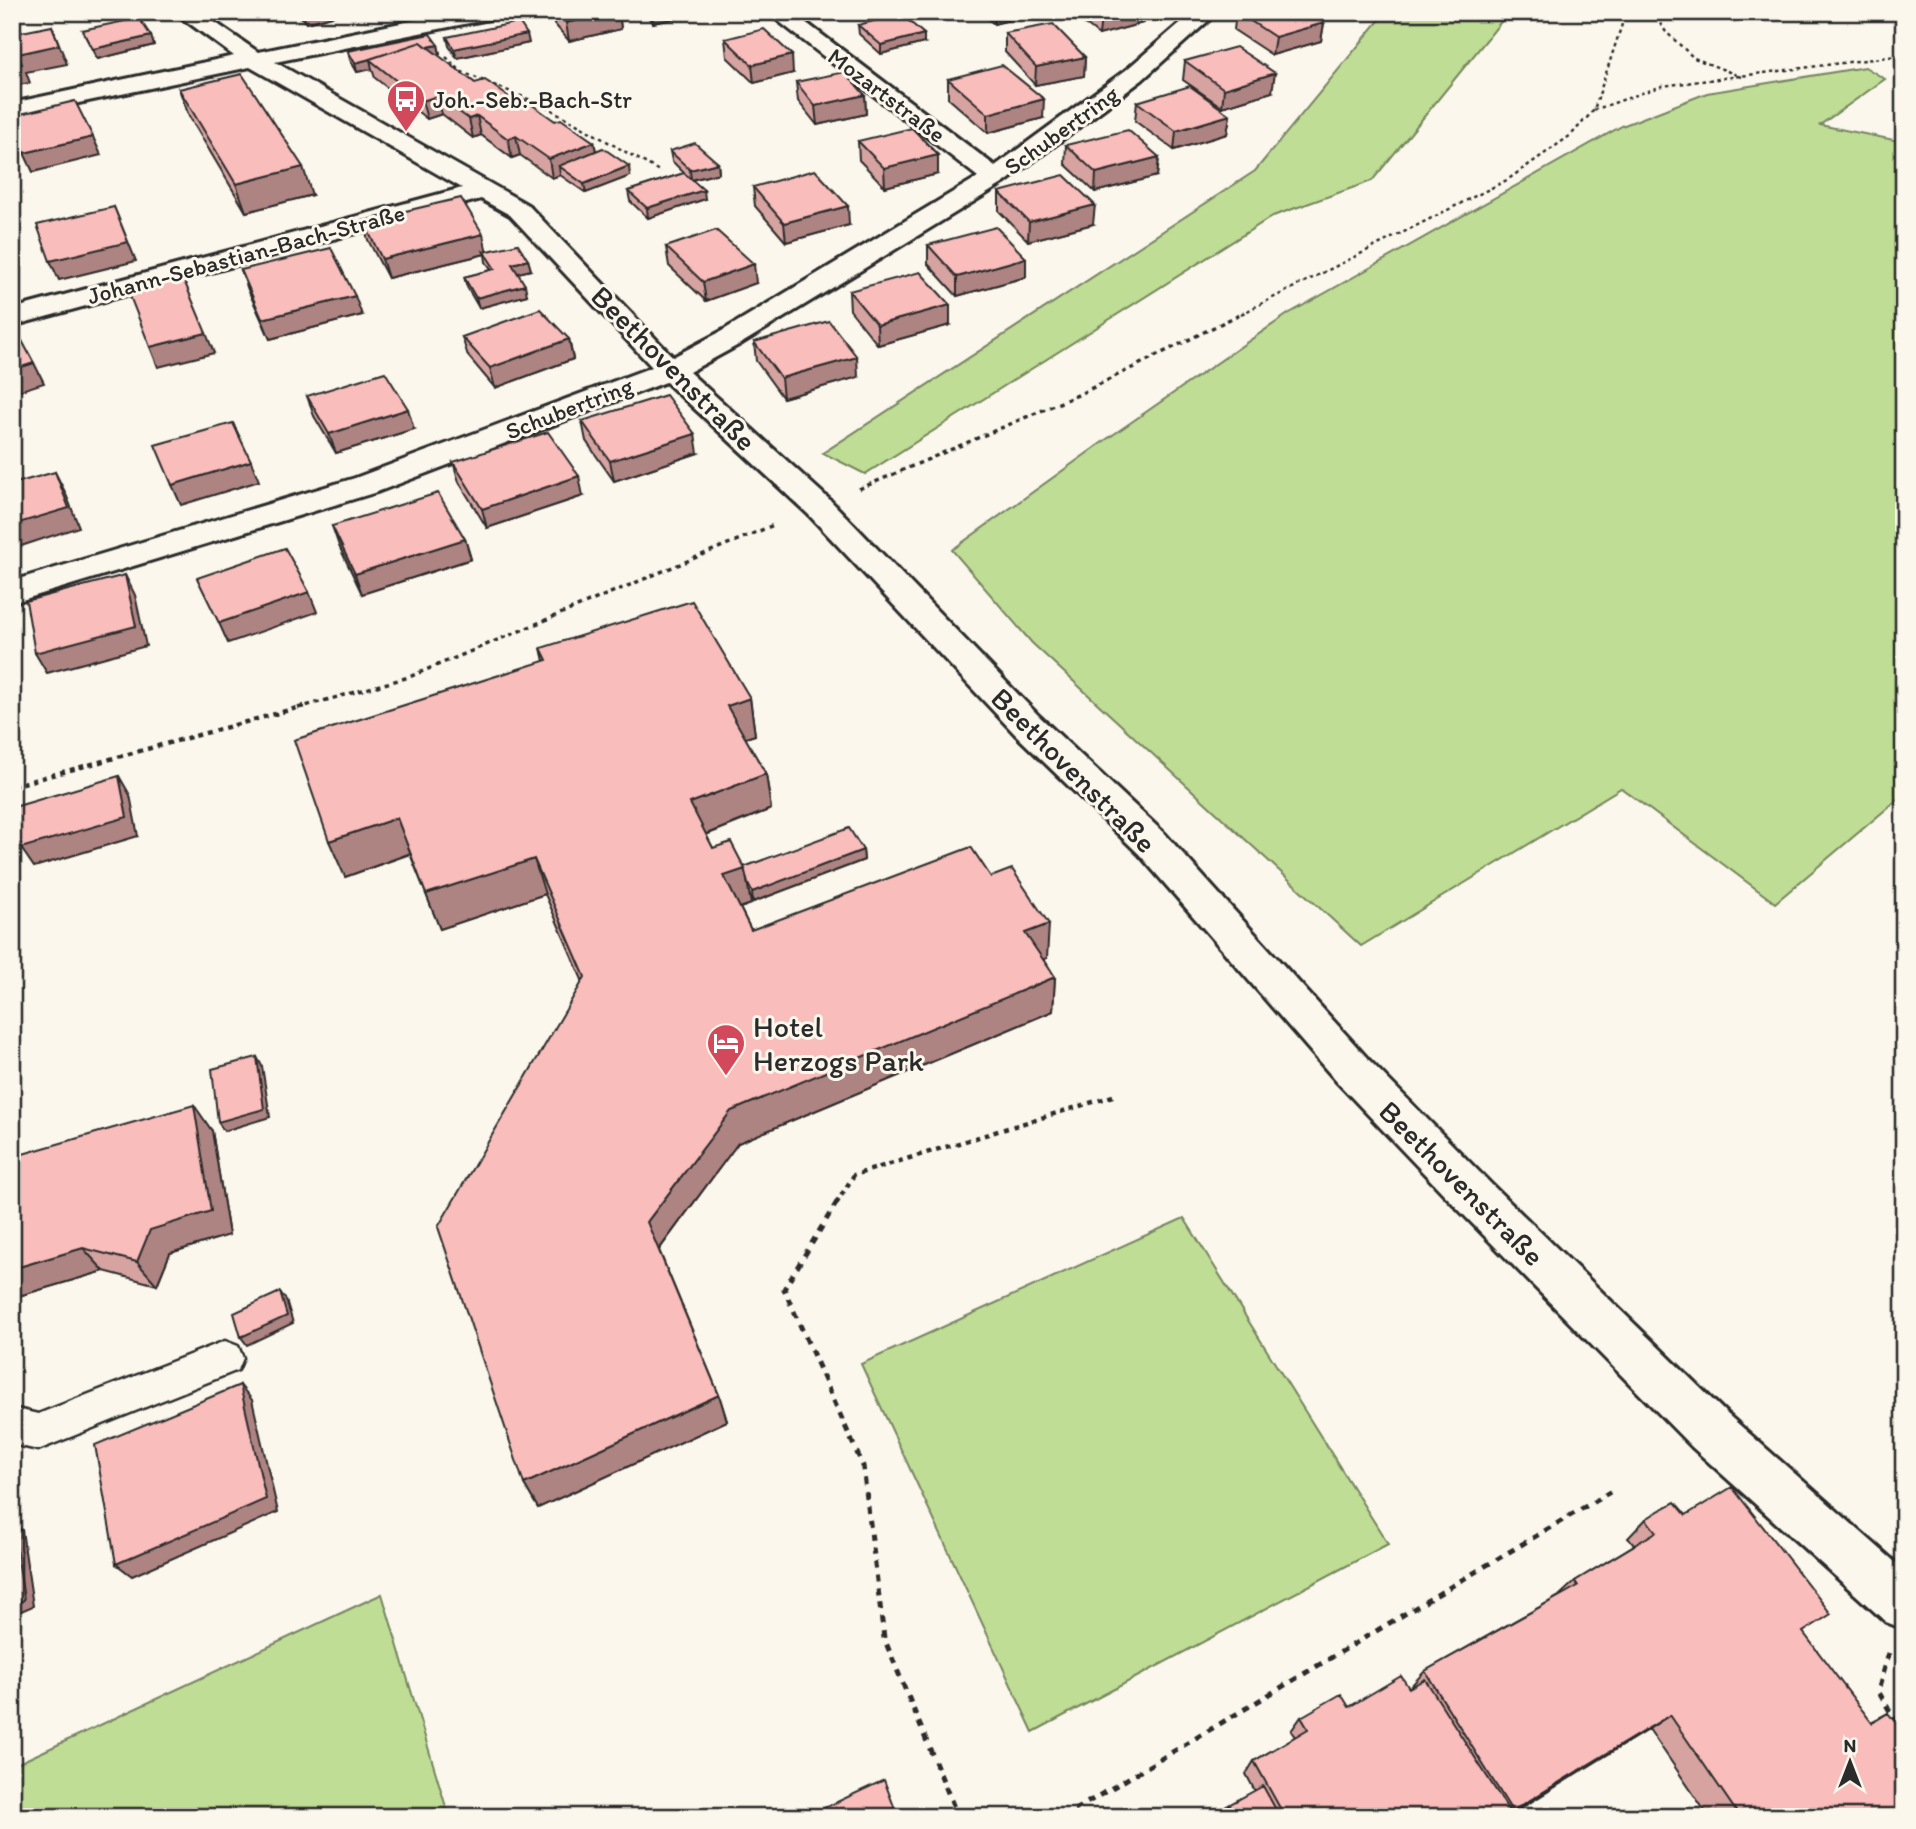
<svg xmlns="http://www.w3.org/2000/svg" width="1916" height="1829" viewBox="0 0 1916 1829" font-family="Itim,sans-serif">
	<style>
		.green { fill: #bfdd95; stroke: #758460; stroke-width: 2 }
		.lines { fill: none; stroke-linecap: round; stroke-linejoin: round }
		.lane-casing { stroke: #2b2b2b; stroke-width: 5 }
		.street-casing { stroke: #2b2b2b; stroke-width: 6 }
		.path-far3 { stroke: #2b2b2b; stroke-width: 2.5; stroke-dasharray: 3.5 3.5; stroke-linecap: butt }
		.path-far2 { stroke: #2b2b2b; stroke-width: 3.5; stroke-dasharray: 4.5 4.5; stroke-linecap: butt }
		.path-far1 { stroke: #2b2b2b; stroke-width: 4.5; stroke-dasharray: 5 5; stroke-linecap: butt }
		.path { stroke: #2b2b2b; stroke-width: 5; stroke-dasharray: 7 7; stroke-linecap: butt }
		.lane { fill: #fbf7ec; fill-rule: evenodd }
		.street { fill: #fbf7ec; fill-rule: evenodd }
		.wall { fill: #d6a3a1; stroke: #2b2b2b; stroke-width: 2 }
		.shaded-wall { fill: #ae8483; stroke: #2b2b2b; stroke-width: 2 }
		.building { fill: #f9bdbb; stroke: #2b2b2b; stroke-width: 2 }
		.labels { text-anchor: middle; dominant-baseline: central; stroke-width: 6; stroke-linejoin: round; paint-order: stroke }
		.far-street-label { font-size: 24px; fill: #2b2b2b; stroke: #fbf7ec }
		.far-poi-label { font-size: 24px; fill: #2b2b2b; stroke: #fbf7ec; text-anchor: start }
		.street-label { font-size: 30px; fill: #2b2b2b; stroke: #fbf7ec }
		.poi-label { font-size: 30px; fill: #2b2b2b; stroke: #fbf7ec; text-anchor: start }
	</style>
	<rect width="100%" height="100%" fill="#fbf7ec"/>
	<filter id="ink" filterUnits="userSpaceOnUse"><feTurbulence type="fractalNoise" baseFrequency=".0143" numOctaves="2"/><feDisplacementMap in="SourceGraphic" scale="14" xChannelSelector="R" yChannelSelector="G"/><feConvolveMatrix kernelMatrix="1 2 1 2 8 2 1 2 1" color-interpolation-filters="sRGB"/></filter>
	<g filter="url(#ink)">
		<path class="green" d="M1386,12h123l-137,169 -99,35 -408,258 -42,-21 432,-282z
			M1865,67l20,12 -65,46 84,17v652l-129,109 -154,-115 -260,158 -329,-303 -80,-93 152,-109 184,-127 334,-188 85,-33z
			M1184,1218l204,326 -355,188 -172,-368z
			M382,1594l67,223h-437v-51z"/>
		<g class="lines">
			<defs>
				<path id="lane" d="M225,1341l13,5 5,12 -5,12 -200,80 -26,-6v-36l26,6z"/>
				<path id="street" d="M174,12h26l58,40 197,-40h45l-3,5 -8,2 -214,43 253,143 145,152 49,-26 256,-154 -211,-165h25l203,154 131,-96 67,-58h25l-76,68 -138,103 -262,160 -53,29 141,128 209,216 126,118 203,225 123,125 235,229 178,157v59l-18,-7 -194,-175 -231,-235 -123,-129 -199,-229 -124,-120 -207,-220 -142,-132 -289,110 -365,111v-22l343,-103 297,-111 -142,-152 -29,-16 -469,127v-17l450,-121 -212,-121 -238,50v-14l222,-47z"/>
			</defs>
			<use href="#lane" class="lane-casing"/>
			<use href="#street" class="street-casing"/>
			<path class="path-far3" d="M1652,12l14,20 28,26 48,19
				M446,57l16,15 81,33 118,67
				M1594,110l68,-24 242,-31
				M1241,314l266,-134 64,-45 23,-25 32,-98"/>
			<path class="path-far2" d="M859,489l221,-95 164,-82
				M298,708l111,-31 367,-153"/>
			<path class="path-far1" d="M12,786l292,-80
				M836,1204l18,-29 262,-80"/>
			<path class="path" d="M837,1202l-53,87 79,177 21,172 74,179
				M1889,1653l-11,38 26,44
				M1063,1817l547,-325"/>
			<use href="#lane" class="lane"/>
			<use href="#street" class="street"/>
		</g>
		<path class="wall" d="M296,12h51l-41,11z
			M550,12h69l2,17 -52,12 -18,-21z
			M644,12h63l-54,11z
			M979,12h61l-46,12z
			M1069,12h75l-1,11 -44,12z
			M1236,12l88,11 -3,18 -49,14 -38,-25z
			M858,25l66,18 -43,11 -22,-20z
			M82,30l72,15 -57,14z
			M1005,33l80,24 -1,19 -49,9 -30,-33z
			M447,37l82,6 -72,15 -8,-12z
			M725,39l68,34 -39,10 -27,-26z
			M438,45l2,9 -3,1 38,28 80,38 39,21 2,9 34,25 -44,17 -26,-18 -8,3 -32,-23 -8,3 -31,-23 -8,3 -31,-24 -15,5 -52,-41 -3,-9 -15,3 -7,-12 -2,-9z
			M1185,61l87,31 -50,15 -39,-27z
			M948,79l95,39 -55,15 -40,-35z
			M796,82l69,13 1,19 -49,11 -19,-24z
			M179,89l133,106 -66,17 -57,-96z
			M1137,102l93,13 -3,19 -53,16 -39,-29z
			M858,141l80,14v19l-53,13 -26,-27z
			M1066,145l93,12 -2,19 -62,16 -30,-28z
			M670,151l48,12 1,10 -27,7 13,19 -57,19 -18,-17 -2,-10 56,-18 -12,-12z
			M753,187l96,38 -63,17 -31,-36z
			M999,192l94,32 -65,17 -29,-30z
			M363,221l124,30 41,9 3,10 -14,3 10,22 -48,13 -12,-21 -3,-10 28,-7 -6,-8 -1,-8 -97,24 -20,-38z
			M928,245l98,13v19l-69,19 -29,-32z
			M666,247l90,36 -50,18 -37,-35z
			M241,270l121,45 -92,24 -22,-49z
			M849,291l101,34 -72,20 -28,-35z
			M462,337l107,2 4,20 -78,29 -27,-32z
			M754,342l104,35 -75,21 -27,-37z
			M307,396l107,33 -78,24 -22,-37z
			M582,421l116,32 -84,28 -28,-40z
			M453,462l130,34 -96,32 -28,-46z
			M332,526l133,13 6,20 -109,35 -23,-48z
			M541,648l209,50 5,37 -10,3 21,36 5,35 -65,26 7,13 31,19 119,-17 1,10 -111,42 -4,-8 2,10 -11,4 11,22 240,-53 56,81 -3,1 11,18 -2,34 -315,132 -79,107 60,145 8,26 -189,87 -14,-24 59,-502 -38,-88 -105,35 -30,-75 -65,23 199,-216z
			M212,1131l17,104 -59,18 -13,32 -53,-14 -92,27z
			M1686,1515l117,118 68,89 17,-9 16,104h-195l-60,-88 -142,88h-300l48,-26 -9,-17 8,-13 41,-24 -4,-6 10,-14 48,-10 60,-19 16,-17 134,-75 16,-15 59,-36 -6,-7 18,-19z"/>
		<path class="shaded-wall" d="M302,12h45l-41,11z
			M611,12h8l2,17 -52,12 -3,-18z
			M652,12h55l-54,11z
			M994,12h46l-46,12z
			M1117,12h27l-1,11 -44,12 2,-18z
			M1324,23l-3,18 -49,14 3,-18z
			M52,26l15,38 -41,8 4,11 -18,3v-20l6,-12z
			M527,34l2,9 -72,15 -3,-9z
			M924,34v9l-43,11v-9z
			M151,36l3,9 -57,14 -4,-10z
			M438,45l2,9 -60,13 -10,-8z
			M792,55l1,18 -39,10 -2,-18z
			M1085,57l-1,19 -49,9 1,-18z
			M370,59l2,10 -15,3 -2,-9z
			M1275,73l-3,19 -50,15 2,-18z
			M865,95l1,19 -49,11 -2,-19z
			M437,96l5,18 -15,5 -5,-18z
			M1044,99l-1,19 -55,15v-19z
			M1230,115l-3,19 -53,16 2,-19z
			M477,116l4,19 -8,3 -4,-19z
			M516,136l4,19 -8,3 -4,-19z
			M93,137l8,18 -68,17 -9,-19z
			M594,142l4,19 -39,5 1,9 -8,3 -3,-19z
			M938,155v19l-53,13 -1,-19z
			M1159,157l-2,19 -62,16 1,-19z
			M718,163l1,10 -28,7 -1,-10z
			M629,166l1,10 -44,17 -2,-9z
			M303,167l9,28 -66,17 -10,-28z
			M704,190l1,9 -57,19 -1,-10z
			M1095,205l-2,19 -65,17 1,-19z
			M848,206l1,19 -63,17 -2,-19z
			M114,207l22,54 -77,19 -9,-19z
			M483,234l4,20 -3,-2 1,2 -97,24 -6,-19z
			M1026,258v19l-69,19v-19z
			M528,260l3,10 -17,4 -2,-10z
			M754,264l2,19 -50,18 -3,-19z
			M525,285l2,10 -48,13 -3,-10z
			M355,296l7,19 -92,24 -8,-20z
			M950,305v20l-72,20 -1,-20z
			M206,333l8,20 -56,14 -8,-20z
			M569,339l4,20 -78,29 -5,-20z
			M857,357l1,20 -75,21 -2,-20z
			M34,363l10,20 -32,10v-23z
			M408,409l6,20 -78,24 -7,-19z
			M695,434l3,19 -84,28 -4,-20z
			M251,461l8,20 -78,24 -9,-20z
			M55,472l10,20 14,35 -67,22v-24z
			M579,476l4,20 -96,32 -5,-19z
			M465,539l6,20 -109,35 -7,-20z
			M125,575l10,20 11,51 -99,27 -12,-20z
			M309,592l8,20 -89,31 -9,-20z
			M750,698l5,37 -22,7 -6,-36z
			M766,774l5,35 -75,29 -6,-35z
			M119,776l11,19 8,41 -104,31 -13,-19z
			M397,818l14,35 -66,24 -16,-36z
			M863,850l1,10 -111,42 -1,-10z
			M534,859l11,35 -105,35 -14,-35z
			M745,869l6,35 -20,7 -7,-35z
			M1049,924l-2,34 -23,9 1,-34z
			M1055,977l-2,34 -315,132 -81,109 -10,-30 84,-111z
			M257,1057l5,9 8,51 -46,14 -6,-9z
			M194,1105l18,26 17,104 -59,18 -13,32 -20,-23z
			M83,1248l21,23 -92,27v-29z
			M280,1292l6,8 7,23 -46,22 -6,-8z
			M240,1385l12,15 26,112 -146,64 -16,-12z
			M719,1395l8,26 -189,87 -14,-24z
			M13,1524l9,6 11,76 -21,9z
			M1670,1715l-21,14 -145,88 8,-6z"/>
		<path class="building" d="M557,12h54l-45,11z
			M1095,12h22l-16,5z
			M1237,12h70l17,11 -49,14z
			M901,14l23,20 -43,11 -23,-20z
			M139,18l12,18 -58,13 -11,-19z
			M519,22l8,12 -73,15 -7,-12z
			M1053,24l32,33 -49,10 -31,-34z
			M52,26l7,19 -41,9 4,10 -10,2v-32z
			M764,29l28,26 -40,10 -27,-26z
			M430,34l8,11 -11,2 -6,-5 -51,17 -15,4 -7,-12z
			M421,42l54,41 10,-3 31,22 8,-3 31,22 6,-2 33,23 -45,17 -33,-23 -8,3 -31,-23 -8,3 -32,-23 -15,5 -53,-42z
			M1236,47l39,26 -51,16 -39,-28z
			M1002,65l42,34 -56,15 -40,-35z
			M845,72l20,23 -50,11 -19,-24z
			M242,74l61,93 -67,17 -57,-95z
			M1190,86l40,29 -54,16 -39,-29z
			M75,101l18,36 -69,16 -12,-26v-11z
			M912,128l26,27 -54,13 -26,-27z
			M1128,130l31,27 -63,16 -30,-28z
			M695,143l23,20 -28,7 -20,-19z
			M603,148l26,18 -45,18 -25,-18z
			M815,170l33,36 -64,17 -31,-36z
			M684,173l20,17 -57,18 -19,-17z
			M1064,175l31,30 -66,17 -30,-30z
			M461,198l22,36 -101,25 -19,-38z
			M114,207l14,35 -78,19 -13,-36z
			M996,227l30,31 -69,19 -29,-32z
			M716,230l38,34 -51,18 -37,-35z
			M518,244l10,16 -16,4 13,21 -49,13 -12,-21 31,-8 -11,-17z
			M331,248l24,48 -93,23 -21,-49z
			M920,272l30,33 -73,20 -28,-34z
			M183,278l23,55 -56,14 -22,-56z
			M540,309l29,30 -79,29 -28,-31z
			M829,321l28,36 -76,21 -27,-36z
			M12,322l22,41 -22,7z
			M385,372l23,37 -79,25 -22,-38z
			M666,395l29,39 -85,27 -28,-40z
			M233,423l18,38 -79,24 -17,-40z
			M548,432l31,44 -97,33 -29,-47z
			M55,472l14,36 -57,17v-41z
			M438,493l27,46 -110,35 -23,-48z
			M285,548l24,44 -90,31 -22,-45z
			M125,575l11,51 -101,27 -9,-52z
			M692,601l58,97 -23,8 39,68 -76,29 23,45 18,-6 14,27 -21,7 27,54 220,-83 20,30 21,-8 37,55 -24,9 30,44 -324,134 -84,111 72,173 -195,89 -86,-257 147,-250 -51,-118 -108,35 -29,-76 -68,23 -35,-101 253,-80 -6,-12z
			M119,776l8,41 -106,31 -7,-41z
			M849,828l14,22 -111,42 -4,-8 -4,-17z
			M257,1057l7,52 -46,13 -6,-53z
			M194,1105l17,106 -61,19 -13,32 -54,-14 -71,21v-112z
			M280,1292l7,24 -46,21 -7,-24z
			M240,1385l26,114 -150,65 -21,-119z
			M1732,1487l99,127 -28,18 69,91 16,-10 16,20v84h-164l-70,-102 -158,96 -87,-140 153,-85 -3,-5 81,-49 -10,-13 14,-9 15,-8 11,13z
			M12,1524h1l11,76 -12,5z
			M1401,1676l8,12 16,-9 86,135 -5,3h-221l-31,-56 54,-32 -7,-12 40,-23 8,13z
			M884,1780l14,37h-71l-3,-9z
			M1263,1786l17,31h-73z
			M1167,1812l2,5h-10z"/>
	</g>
	<defs>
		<symbol id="bus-pin" viewBox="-11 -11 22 30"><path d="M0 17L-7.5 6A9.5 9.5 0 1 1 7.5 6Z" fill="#d1495b" stroke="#fbf7ec"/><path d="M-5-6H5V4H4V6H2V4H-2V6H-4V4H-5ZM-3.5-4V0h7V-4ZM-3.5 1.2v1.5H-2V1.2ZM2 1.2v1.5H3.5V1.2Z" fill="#fff"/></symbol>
		<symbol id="hotel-pin" viewBox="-11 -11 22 30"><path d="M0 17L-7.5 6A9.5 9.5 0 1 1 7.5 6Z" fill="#d1495b" stroke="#fbf7ec"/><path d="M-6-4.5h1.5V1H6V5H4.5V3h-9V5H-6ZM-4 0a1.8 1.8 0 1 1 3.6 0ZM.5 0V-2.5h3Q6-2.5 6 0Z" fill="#fff"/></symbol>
	</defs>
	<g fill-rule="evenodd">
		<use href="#bus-pin" x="384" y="77" width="44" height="60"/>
		<use href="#hotel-pin" x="704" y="1021" width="44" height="60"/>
	</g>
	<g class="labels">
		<g class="far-street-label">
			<text transform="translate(887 95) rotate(37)">Mozartstraße</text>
			<text transform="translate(1061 130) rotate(-36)">Schubertring</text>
			<text transform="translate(246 254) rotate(-15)">Johann-Sebastian-Bach-Straße</text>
			<text transform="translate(569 408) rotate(-21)">Schubertring</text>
		</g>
		<g class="far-poi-label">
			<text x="433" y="99">Joh.-Seb.-Bach-Str</text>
		</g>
		<g class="street-label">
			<text transform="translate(674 368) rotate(45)">Beethovenstraße</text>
			<text transform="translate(1074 770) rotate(45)">Beethovenstraße</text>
			<text transform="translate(1462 1183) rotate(45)">Beethovenstraße</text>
		</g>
		<g class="poi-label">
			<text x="753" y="1026">Hotel<tspan x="753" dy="34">Herzogs Park</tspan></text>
		</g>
	</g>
	<rect width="1916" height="1829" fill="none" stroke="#fbf7ec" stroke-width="42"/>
	<rect x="21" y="21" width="1874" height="1787" fill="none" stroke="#2b2b2b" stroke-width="2.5" filter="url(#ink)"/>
	<g transform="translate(1850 1762)" stroke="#fbf7ec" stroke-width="5" paint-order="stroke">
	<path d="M0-5L12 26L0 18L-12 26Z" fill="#2b2b2b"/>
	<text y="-10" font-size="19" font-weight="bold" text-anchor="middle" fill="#2b2b2b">N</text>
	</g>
</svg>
